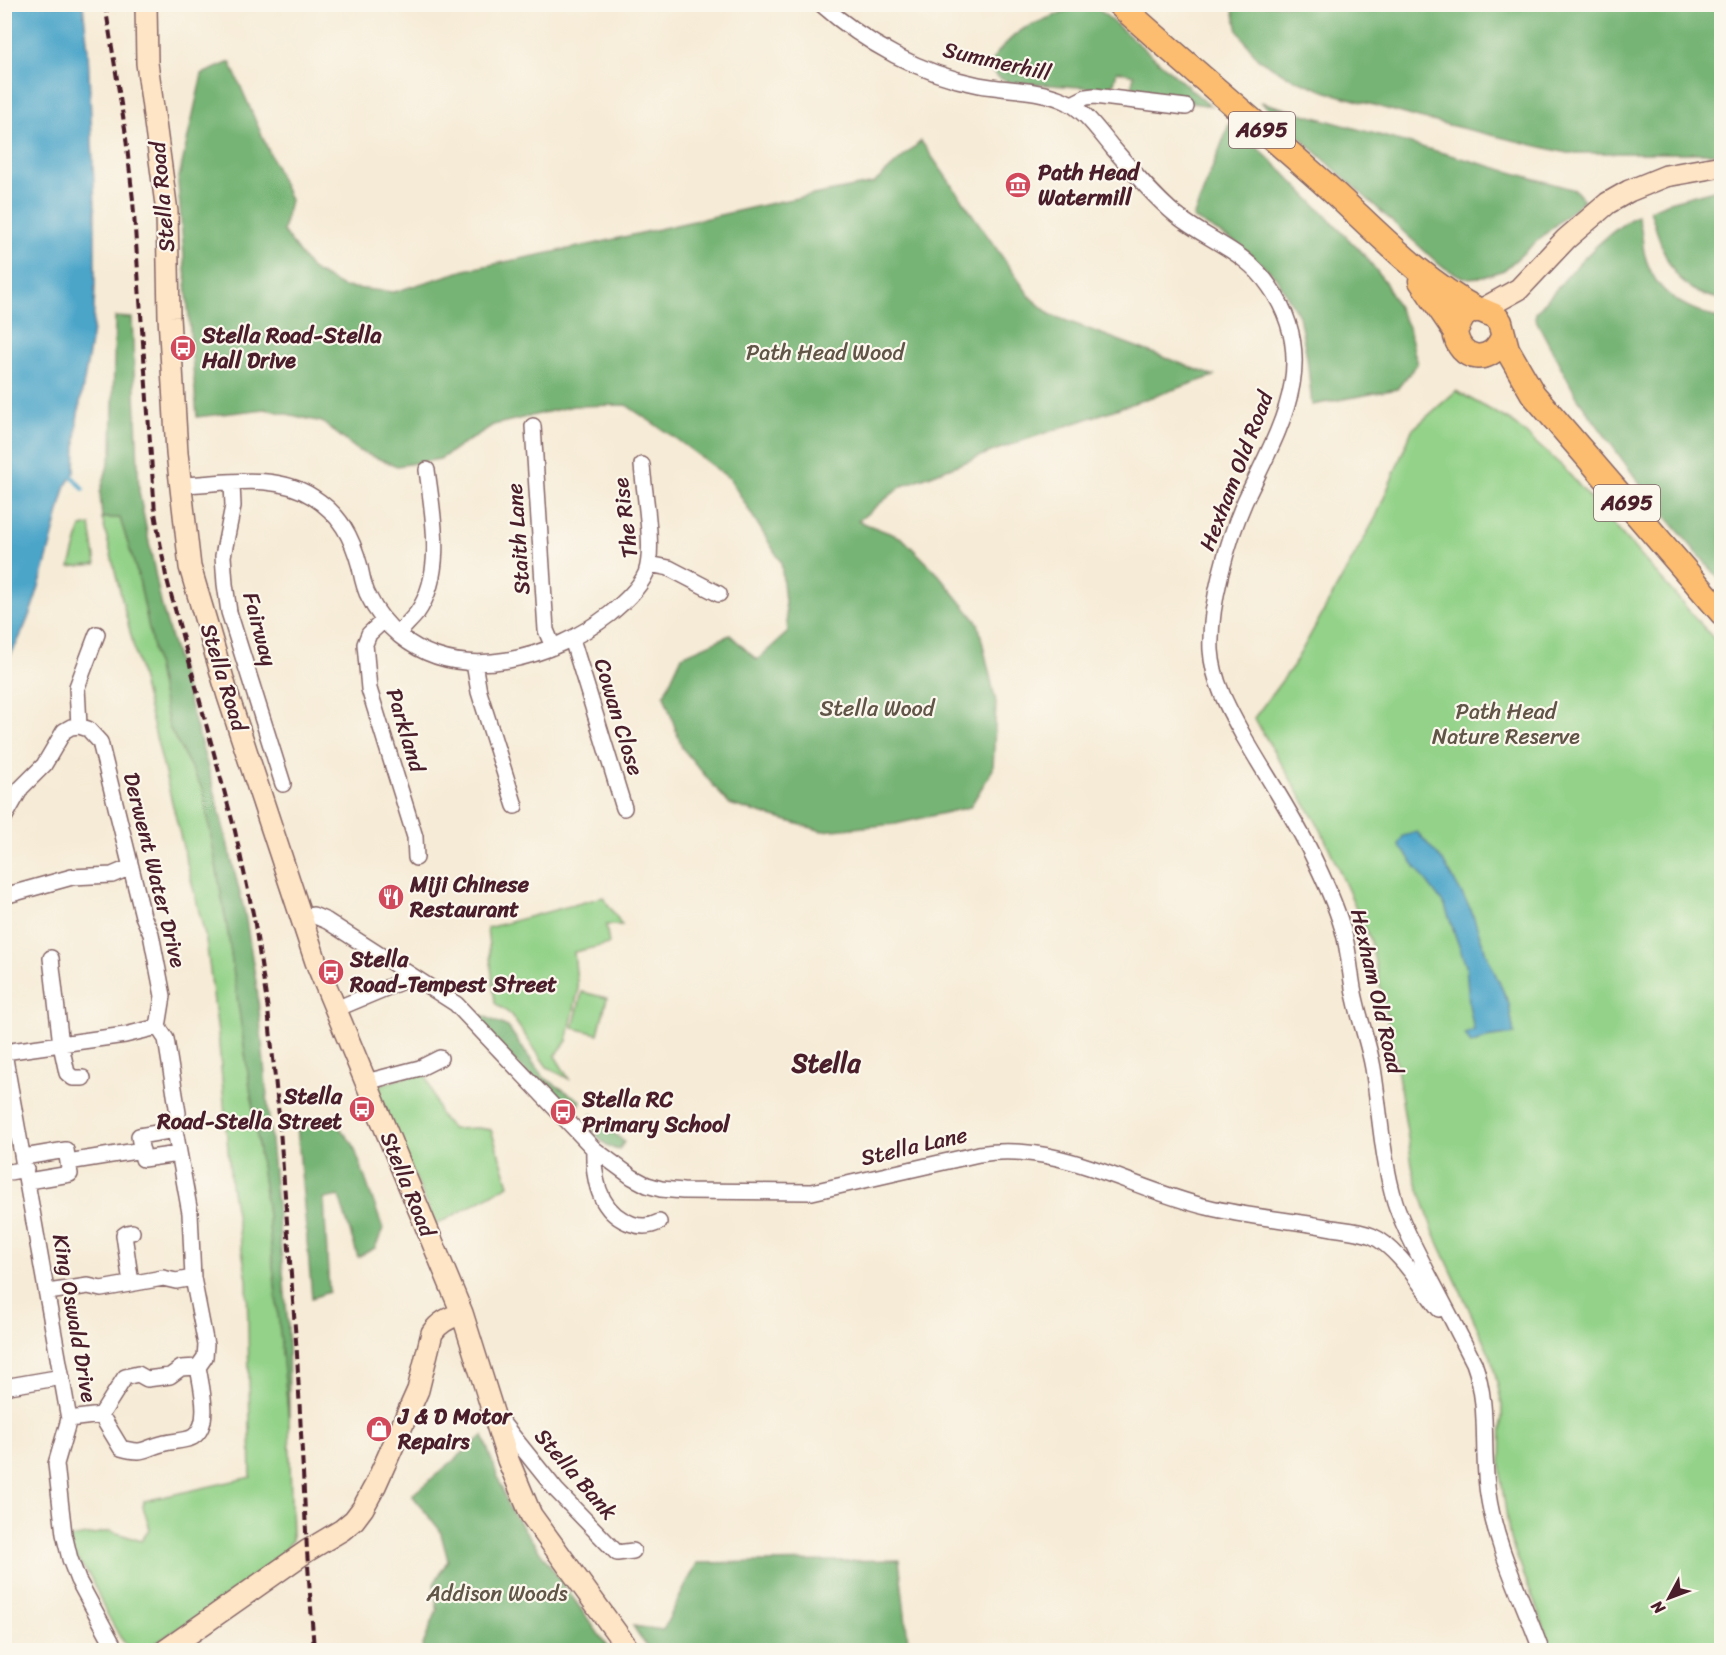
<svg xmlns="http://www.w3.org/2000/svg" width="1726" height="1655" viewBox="0 0 1726 1655" font-family="Sriracha,sans-serif">
	<style>
		.green { fill: #93d288; stroke: #6e785a; stroke-width: 1.5 }
		.forest { fill: #76b474; stroke: #606a50; stroke-width: 1.5 }
		.water { fill: #4ba5c9; stroke: #4a627a; stroke-width: 1.5 }
		.lines { fill: none; stroke-linecap: round; stroke-linejoin: round }
		.stream { stroke: #4ba5c9; stroke-width: 4 }
		.street-casing { stroke: #866667; stroke-width: 18 }
		.secondary-casing { stroke: #866667; stroke-width: 24 }
		.primary-casing { stroke: #866667; stroke-width: 27 }
		.street { stroke: #fff; stroke-width: 15 }
		.secondary { stroke: #fee5c5; stroke-width: 21 }
		.primary { stroke: #fcbd6f; stroke-width: 24 }
		.rail { stroke: #4a1f2b; stroke-width: 4; stroke-dasharray: 9 4.5; stroke-linecap: butt }
		.labels { text-anchor: middle; dominant-baseline: central; stroke-width: 4.5; stroke-linejoin: round; paint-order: stroke }
		.shield { fill: #fbf7ec; stroke: #7f6065; stroke-width: 1.5 }
		.shield-label { font-size: 21px; font-weight: bold; fill: #4a1f2b }
		.street-label { font-size: 22px; fill: #4a1f2b; stroke: #fbf7ec }
		.poi-label { font-size: 22px; font-weight: bold; fill: #4a1f2b; stroke: #fbf7ec; text-anchor: start }
		.park-label { font-size: 22px; fill: #605547; stroke: #fbf7ec }
		.quarter-label { font-size: 26px; font-weight: bold; fill: #4a1f2b; stroke: #fbf7ec }
	</style>
	<rect width="100%" height="100%" fill="#fbf7ec"/>
	<filter id="ink" filterUnits="userSpaceOnUse"><feTurbulence type="fractalNoise" baseFrequency=".0167" numOctaves="2"/><feDisplacementMap in="SourceGraphic" scale="12" xChannelSelector="R" yChannelSelector="G"/><feConvolveMatrix kernelMatrix="1 2 1 2 8 2 1 2 1" color-interpolation-filters="sRGB"/></filter>
	<filter id="wash" filterUnits="userSpaceOnUse"><feTurbulence type="fractalNoise" baseFrequency=".008" numOctaves="4" result="noise"/><feDisplacementMap in="SourceGraphic" scale="24" xChannelSelector="R" yChannelSelector="G"/><feGaussianBlur stdDeviation="1.35" result="paint"/><feColorMatrix in="noise" values="0 0 0 0 0 0 0 0 0 0 0 0 0 0 0 0 0 1.4 0 .05"/><feComposite in="paint" operator="in"/></filter>
	<g filter="url(#wash)">
		<rect width="100%" height="100%" fill="#f6ebd6"/>
		<path class="green" d="M1456,391l55,30 51,45 159,181v1003h-168l-43,-111 -9,-60 1,-75 -11,-47 -58,-126 -20,-60 -18,-116 -25,-116 -49,-109 -67,-112 39,-52 83,-149 36,-87z
			M102,518h18l19,61 30,148 34,63 25,143 39,274 22,213 3,120 -9,14 -82,60 -56,36h-10l-8,-4 -7,-9 -14,-25 -16,-36 -15,-19 -6,-19 42,-7 30,10 9,-12 -7,-22 1,-6 107,-24 -4,-197 -16,-95 -13,-152 -12,-93z
			M90,525l6,39 -26,3 11,-40z
			M603,897l19,28h-16l3,19 -35,8 4,40 -11,49 -12,15 14,23 -22,-12 -36,-52 -16,-12 -8,-75z
			M582,992l25,6 -9,36 -25,-6z
			M425,1072l15,43 12,14 26,-1 13,2 18,55 -73,40 -61,-139z"/>
		<path class="forest" d="M1232,5h489v148h-154l-148,-35 -92,-26 -40,-16 -30,-18 -19,-27z
			M1078,6l18,1 114,99 -69,-13 -9,-8 2,-10 -17,-4 -3,12 -6,6 -100,-7c-7,-3 -17,-7 -17,-16 0,-11 25,-33 34,-38 17,-8 36,-15 53,-22z
			M230,62l60,138 -7,31 28,38 32,18 51,5 71,-22 128,-26 184,-42 97,-19 47,-42 110,157 20,17 163,61 -207,70 -105,40 -44,35 44,17 37,37 39,48 18,79 -3,67 -23,38 -74,17 -74,7 -93,-27 -47,-56 -18,-53 18,-39 48,-21 27,25 31,-28 -7,-70 -51,-83 -55,-41 -49,-33 -53,1 -80,19 -53,34 -43,7 -38,-15 -37,-29 -57,-13 -68,8 -19,-235 24,-108z
			M1261,102l314,88 9,10 -80,70 -21,7 -19,1 -23,-12z
			M1230,122l50,47 86,88 19,25 24,47 8,35 -20,25 -85,16 -5,-48 -8,-41 -23,-39 -39,-34 -44,-25z
			M1721,188h1l-1,112c-7,-3 -15,-4 -22,-7 -32,-14 -39,-53 -49,-83l19,-8z
			M1637,215c7,16 4,27 8,41 12,43 41,50 76,64v261l-70,-82 -74,-102 -42,-79 1,-5c30,-36 61,-74 101,-98z
			M115,317l17,1 7,174 22,111 51,179 33,132 12,74 31,338 1,94 -22,-213 -39,-274 -25,-143 -34,-63 -30,-148 -19,-61h-18l-2,-25 12,-42z
			M468,1012h7l33,15 35,50 38,24c-3,9 -11,8 -19,9z
			M592,1114l32,28 -5,8c-16,-3 -22,-15 -32,-28z
			M330,1116l23,28 30,85 -8,19 -17,9 -19,-61 -15,3 5,93 -17,6 -15,-173z
			M483,1436l26,72 101,142h-186l-1,-5 14,-35 -3,-26 14,-24 -8,-30 -28,-35z
			M899,1560l10,90h-260l-16,-24 30,4 34,-67z"/>
		<path class="water" d="M5,4l78,1 5,45 7,158v79l-2,43 -16,90 -2,52 -9,13c-16,57 -28,129 -61,179z
			M1417,832l26,29 28,49 15,43 23,51 5,30 -28,4 -15,6 -6,-10 9,-4 -5,-25 -3,-39 -21,-60 -46,-61 4,-9z"/>
		<g class="lines">
			<path class="stream" d="M72,476l11,13"/>
		</g>
	</g>
	<g filter="url(#ink)">
		<g class="lines">
			<defs>
				<path id="street" d="M821,4c44,39 100,70 158,81 27,5 58,4 84,15 20,8 35,30 49,47 20,23 40,48 64,68 32,26 69,35 94,72 52,75 9,142 -25,214 -18,41 -36,105 -34,149 2,32 18,60 33,87 24,42 52,82 72,126 11,23 22,47 28,71 6,22 6,45 12,68 5,22 13,43 17,66 7,44 9,91 22,134 8,25 21,47 32,70 16,30 32,61 47,91 16,43 7,87 14,131 8,55 35,105 53,156
					M1072,104l14,-7 8,-1 92,11
					M533,426l13,204 7,17
					M232,483l1,23 -10,50 2,28 4,28 54,172
					M180,485c43,-1 95,-13 133,12 27,17 39,40 47,70 2,10 4,22 9,30 7,15 19,29 31,39 62,50 153,22 210,-22 13,-11 29,-25 36,-41 9,-24 -2,-80 -4,-108
					M649,564l20,4 50,26
					M384,620l-15,14 -4,10 4,45 46,148 1,21
					M398,634c6,-7 13,-14 19,-21 28,-41 16,-97 10,-143
					M572,639l52,169
					M474,663l5,29 36,114
					M79,726l-2,-39 20,-53
					M4,818l17,-30 23,-23 20,-34 7,-4 8,-1 9,3 12,13 43,174 8,18 12,62 -5,31 8,12 12,74 -3,17 15,83 3,65 13,67 -1,12 -7,10c3,19 14,58 -5,70 -7,4 -20,4 -28,6 -22,5 -19,12 -44,5l-20,-33
					M4,896l68,-19 40,-2 19,-8
					M301,918l12,-3 14,6 129,83 138,145 38,28 15,8 14,4 22,2 129,1 167,-38c81,-13 152,35 228,53 41,10 84,13 125,21 13,2 28,3 40,8 26,11 50,52 67,73
					M51,958l10,87 6,28 6,5h10
					M336,1009l62,-26 12,-8
					M4,1052l121,-17 33,-8
					M4,1053l65,366 -13,45 8,70 6,25 8,21 38,70
					M366,1082l54,-14 20,-10
					M175,1130l-36,6 4,23 35,-5
					M594,1149c-1,30 5,64 38,75 9,3 18,3 27,-2
					M24,1157l42,-7 2,12 74,-12
					M4,1173l22,-4
					M28,1181l42,-7 -2,-12
					M131,1283l-7,-48 3,-2 5,-1
					M48,1292l40,-6 13,3 62,-11 13,3 17,-3
					M4,1387l58,-10
					M69,1419l32,-4 24,-38 13,-3 9,5 23,-3 11,-8 17,-1
					M499,1419l57,71 61,63 16,-2"/>
				<path id="secondary" d="M146,4l1,59 20,149 2,105 8,136 13,114 38,129 88,266 146,351 46,147 23,55 98,135
					M1481,310l38,-21 47,-50 42,-36 21,-12 37,-15 56,-10
					M166,1650l141,-99 35,-21 12,-10 9,-12 12,-22 43,-96 14,-57c8,-12 18,-15 30,-20"/>
				<path id="primary" d="M1119,4c66,60 134,116 200,175 52,46 97,98 159,131
					M1421,281l34,50
					M1503,336c-10,30 -45,26 -48,-5l8,-15 9,-6h9l14,6 5,6 7,27 26,45 189,219"/>
			</defs>
			<use href="#street" class="street-casing"/>
			<use href="#secondary" class="secondary-casing"/>
			<use href="#primary" class="primary-casing"/>
			<use href="#street" class="street"/>
			<use href="#secondary" class="secondary"/>
			<use href="#primary" class="primary"/>
			<path class="rail" d="M105,4l20,125 8,71 22,313 11,63 69,255 19,87 14,92 11,106 18,238 10,197 7,99"/>
		</g>
	</g>
	<defs>
		<symbol id="museum-disc" viewBox="-11 -11 22 22"><circle r="9.5" fill="#d1495b" stroke="#fbf7ec"/><path d="M0-6L6-3V-2H-6V-3ZM-5-1h2V3h-2ZM-1-1h2V3h-2ZM3-1h2V3H3ZM-6 4H6V6H-6Z" fill="#fff"/></symbol>
		<symbol id="bus-disc" viewBox="-11 -11 22 22"><circle r="9.5" fill="#d1495b" stroke="#fbf7ec"/><path d="M-5-6H5V4H4V6H2V4H-2V6H-4V4H-5ZM-3.5-4V0h7V-4ZM-3.5 1.2v1.5H-2V1.2ZM2 1.2v1.5H3.5V1.2Z" fill="#fff"/></symbol>
		<symbol id="restaurant-disc" viewBox="-11 -11 22 22"><circle r="9.5" fill="#d1495b" stroke="#fbf7ec"/><path d="M-5-6h1v4h1v-4h1v4h1v-4h1v5L-1.5 .5V6h-2V.5L-5-1ZM5-6V6H3V1.5H1.5Q1.5-4 5-6Z" fill="#fff"/></symbol>
		<symbol id="shop-disc" viewBox="-11 -11 22 22"><circle r="9.5" fill="#d1495b" stroke="#fbf7ec"/><path d="M-5-2.5h2.3a2.7 3.5 0 0 1 5.4 0H5L5.5 6h-11ZM-1.5-2.5h3a1.5 2.3 0 0 0-3 0Z" fill="#fff"/></symbol>
	</defs>
	<g fill-rule="evenodd">
		<use href="#museum-disc" x="1003" y="170" width="30" height="30"/>
		<use href="#bus-disc" x="168" y="333" width="30" height="30"/>
		<use href="#restaurant-disc" x="376" y="882" width="30" height="30"/>
		<use href="#bus-disc" x="316" y="957" width="30" height="30"/>
		<use href="#bus-disc" x="347" y="1094" width="30" height="30"/>
		<use href="#bus-disc" x="548" y="1097" width="30" height="30"/>
		<use href="#shop-disc" x="364" y="1414" width="30" height="30"/>
	</g>
	<g class="labels">
		<g class="shield">
			<rect x="1229" y="112" width="66" height="36" rx="4.5"/>
			<rect x="1594" y="485" width="66" height="36" rx="4.5"/>
		</g>
		<g class="shield-label">
			<text x="1262" y="130">A695</text>
			<text x="1627" y="503">A695</text>
		</g>
		<g class="street-label">
			<text transform="translate(997 61) rotate(13)">Summerhill</text>
			<text transform="translate(162 197) rotate(-95)">Stella Road</text>
			<text transform="translate(1236 471) rotate(-69)">Hexham Old Road</text>
			<text transform="translate(625 518) rotate(-97)">The Rise</text>
			<text transform="translate(518 539) rotate(-94)">Staith Lane</text>
			<text transform="translate(260 629) rotate(75)">Fairway</text>
			<text transform="translate(224 677) rotate(73)">Stella Road</text>
			<text transform="translate(619 717) rotate(73)">Cowan Close</text>
			<text transform="translate(406 730) rotate(73)">Parkland</text>
			<text transform="translate(155 870) rotate(76)">Derwent Water Drive</text>
			<text transform="translate(1377 991) rotate(77)">Hexham Old Road</text>
			<text transform="translate(914 1146) rotate(-13)">Stella Lane</text>
			<text transform="translate(408 1184) rotate(68)">Stella Road</text>
			<text transform="translate(75 1318) rotate(80)">King Oswald Drive</text>
			<text transform="translate(576 1474) rotate(49)">Stella Bank</text>
		</g>
		<g class="poi-label">
			<text x="1038" y="172">Path Head<tspan x="1038" dy="25">Watermill</tspan></text>
			<text x="202" y="335">Stella Road-Stella<tspan x="202" dy="25">Hall Drive</tspan></text>
			<text x="410" y="884">Miji Chinese<tspan x="410" dy="25">Restaurant</tspan></text>
			<text x="350" y="959">Stella<tspan x="350" dy="25">Road-Tempest Street</tspan></text>
			<text x="342" y="1096" text-anchor="end">Stella<tspan x="342" dy="25">Road-Stella Street</tspan></text>
			<text x="582" y="1099">Stella RC<tspan x="582" dy="25">Primary School</tspan></text>
			<text x="398" y="1416">J &amp; D Motor<tspan x="398" dy="25">Repairs</tspan></text>
		</g>
		<g class="park-label">
			<text x="825" y="352">Path Head Wood</text>
			<text x="877" y="708">Stella Wood</text>
			<text x="1506" y="711">Path Head<tspan x="1506" dy="25">Nature Reserve</tspan></text>
			<text x="497" y="1593">Addison Woods</text>
		</g>
		<g class="quarter-label">
			<text x="826" y="1063">Stella</text>
		</g>
	</g>
	<rect width="1726" height="1655" fill="none" stroke="#fbf7ec" stroke-width="24"/>
	<g transform="translate(1669 1598) rotate(229)" stroke="#fbf7ec" stroke-width="4.5" paint-order="stroke">
	<path d="M0-4.5L10 22L0 15L-10 22Z" fill="#4a1f2b"/>
	<text y="-9" font-size="16" font-weight="bold" text-anchor="middle" fill="#4a1f2b">N</text>
	</g>
</svg>
